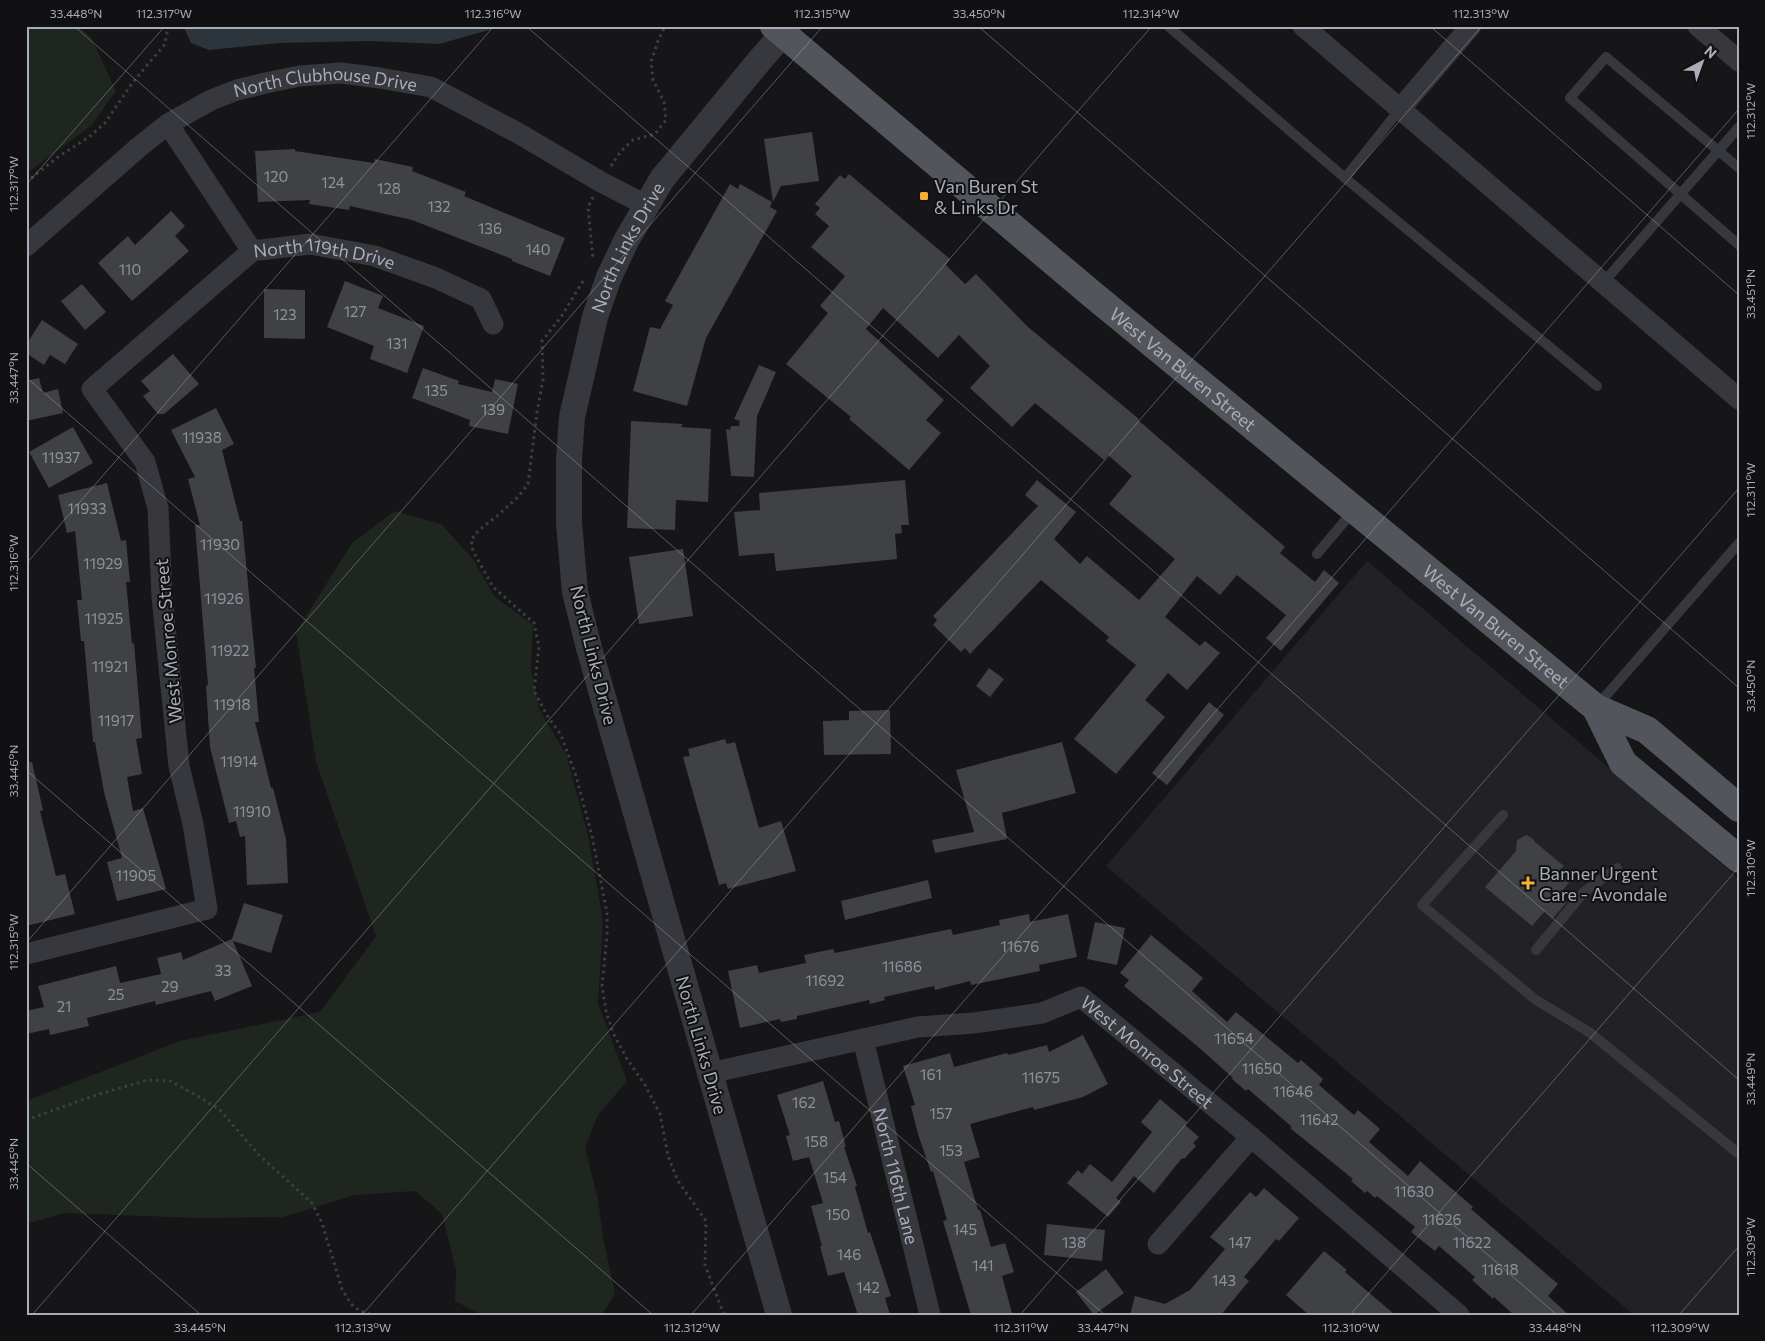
<svg xmlns="http://www.w3.org/2000/svg" width="1765" height="1341" viewBox="0 0 1765 1341" font-family="Commissioner,sans-serif">
	<style>
		.built { fill: #222225 }
		.green { fill: #1e261f }
		.water { fill: #2c353c }
		.building { fill: #404145 }
		.lines { fill: none; stroke-linecap: round; stroke-linejoin: round }
		.path { stroke: #3d3f44; stroke-width: 3; stroke-dasharray: 2.5 4; stroke-linecap: butt }
		.service { stroke: #37383d; stroke-width: 10 }
		.minor { stroke: #37383d; stroke-width: 21 }
		.tertiary { stroke: #37383d; stroke-width: 26 }
		.primary { stroke: #53555c; stroke-width: 28 }
		.ticks { fill: none; stroke: #a8adb8; stroke-width: 1; stroke-opacity: 0.45 }
		.poi-dot { fill: #f2b134; stroke: #111113; stroke-width: 2 }
		.labels { text-anchor: middle; dominant-baseline: central; stroke-width: 4; stroke-linejoin: round; paint-order: stroke }
		.number-label { font-size: 15px; fill: #8e929b }
		.street-label { font-size: 18px; fill: #a8adb8; stroke: #111113 }
		.poi-label { font-size: 18px; fill: #a8adb8; stroke: #111113; text-anchor: start }
		.neatline { fill: none; stroke: #a8adb8; stroke-width: 2 }
		.ticks-label { font-size: 12px; text-anchor: middle; fill: #a8adb8 }
	</style>
	<rect width="100%" height="100%" fill="#161618"/>
	<path class="built" d="M1367,561l372,318v436h-105l-528,-449z"/>
	<path class="green" d="M26,26h52l13,11 25,54 -24,34 -66,49z
		M395,511l46,13 32,35 22,38 38,28 -2,43 8,41 27,45 22,81 15,85 -5,83 29,78 -29,34 -13,32 13,53 6,42 11,52 -13,21h-120l-27,-14 1,-31 -14,-56 -27,-23 -60,4 -72,22 -84,1 -135,-5 -38,11v-123l154,-60 140,-29 56,-76 -60,-174 -20,-130 56,-89z"/>
	<path class="water" d="M183,26h320l-64,18 -69,-3 -92,2 -69,7 -18,-7z"/>
	<path class="building" d="M812,132l7,49 -38,5 -8,16 -9,-63z
		M295,149v2l79,12 1,-4 38,8 -1,4 54,21 -2,4 101,42 -15,38 -38,-15v-2l-100,-39 -62,-14 -1,4 -40,-6 1,-4 -52,2 -3,-51z
		M849,174l101,85 -4,6 19,19 11,-10 52,53 111,92 -1,1 147,127 -5,6 35,29 9,-12 15,13 -58,68 -15,-13 20,-23 -49,-40 -17,20 -23,-19 -32,41 35,29 5,-5 15,12 -33,37 -19,-17 -23,27 20,17 -49,57 -42,-35 62,-74 -30,-24 3,-4 -68,-57 -71,74 -5,-6 -4,4 -28,-27 4,-5 -4,-4 105,-110 -13,-11 12,-15 39,32 -22,27 26,25 7,-8 52,44 36,-41 -66,-55 23,-28 -24,-21 -4,5 -69,-57 -23,24 -42,-39 20,-22 -31,-31 -21,23 -55,-50 -17,21 78,71 -18,20 15,13 -32,37 -60,-51 2,-2 -65,-53 42,-51 -8,-7 25,-30 -34,-29 18,-21 -14,-12 5,-6 -5,-4 25,-29 5,4z
		M730,184l8,5 2,-5 32,18 -2,5 7,4 -71,127 -19,68 -54,-15 17,-64 10,2 13,-24 -8,-4z
		M171,211l14,15 -10,10 14,15 -57,50 -34,-38 30,-27 7,9z
		M345,281l38,15 -5,12 46,18 -17,47 -37,-14 4,-13 -47,-19z
		M82,284l24,28 -21,18 -24,-29z
		M264,289l41,1v49l-41,-1z
		M42,320l36,24 -13,20 -15,-9 -6,10 -18,-12v-8z
		M173,354l26,30 -35,30h-6l-15,-18 7,-5 -9,-10z
		M759,365l17,7 -19,44 -3,61 -23,-1 -5,-47 4,1 1,-4h8l1,-5 -6,-2z
		M423,368l36,13 -1,3 34,8 3,-13 23,5 -10,50 -39,-8 1,-6 -58,-22z
		M39,378l4,15 15,-4 5,24 -37,8v-40z
		M216,408l18,36 -12,6 18,71h2l14,147h-2l5,54h-4l16,66h2l13,51 2,44 -41,2 -2,-49 -5,1 -4,-16 -7,2 -19,-76 -4,-61 2,-1 -13,-160h5l-12,-46 7,-2 -24,-47z
		M631,421l52,3 -2,3 30,2 -3,73 -32,-2 -1,30 -48,-2z
		M73,427l20,36 -44,25 -20,-36z
		M905,480l4,45h-8l1,8 -7,1 2,25 -121,12 -2,-18 -35,3 -5,-44 26,-2 -1,-17z
		M107,483l14,58 5,-1 4,42h-4l6,62 2,-1 8,95 -6,1 6,35 -15,3 6,34 10,-3 23,81 -49,12 -10,-39 15,-4 -18,-66 -9,-50h-2l-9,-101h-3l-4,-41h5l-7,-69 -8,2 -9,-38z
		M683,549l10,67 -54,8 -10,-67z
		M989,668l15,11 -14,18 -14,-11z
		M1209,702l15,13 -57,70 -15,-12z
		M890,710l1,44 -67,1 -1,-34 26,-1v-9z
		M725,739l2,5 8,-2 24,86 22,-7 15,50 -68,18 -2,-6 -7,2 -36,-128 7,-1 -2,-7z
		M1062,742l14,51 -74,20 5,26 -72,14 -3,-13 42,-8 -18,-62z
		M26,762h6l11,48 -3,1 16,65 9,-2 10,40 -49,12z
		M1526,835l6,3 3,4 29,24 -4,4 11,10 -12,15 8,7 -14,16 -8,-7 -13,15 -47,-39 31,-36 1,-11z
		M928,880l4,18 -87,22 -4,-19z
		M244,903l39,12 -12,38 -38,-12 19,45 -37,15 -4,-10 -55,14 -1,-4 -68,17 2,8 -39,9 -1,-6 -23,5v-23l18,-4 -6,-21 78,-20 4,17 41,-9 -4,-16 24,-6 2,8 49,-21z
		M1029,914l1,8 38,-8 9,43 -38,8 1,6 -69,14 -1,-4 -35,9 -1,-4 -50,11 1,3 -15,4 -1,-4 -72,16v3l-16,3 -1,-3 -40,9 -12,-57 29,-6 2,8 47,-10 -2,-8 29,-6 2,4 116,-24 2,6 47,-10 -1,-5z
		M1095,922l30,6 -8,37 -30,-6z
		M1151,935l52,43 -11,13 35,31 9,-10 62,51 3,-3 22,19 -4,6 35,30 4,-5 22,19 -11,13 39,34 12,-15 53,46 -2,2 87,75 -10,12 21,19h-55l-20,-18 -1,2 -21,-19 3,-3 -36,-31 -4,5 -24,-19 4,-5 -38,-31 -2,2 -8,-7 -2,2 -14,-12 2,-2 -63,-51 2,-1 -44,-38 -2,2 -14,-12 1,-1 -37,-33 -72,-59 5,-6 -9,-7z
		M1083,1035l25,49 -25,13 -49,13 -1,-3 -63,17 10,33 -16,5 14,48h2l11,37 14,-4 9,29 -12,4 10,37 -8,2h-33l-28,-94 4,-1 -14,-49 -2,1 -13,-38 -7,-28 4,-1 -12,-39 47,-13 4,14 53,-14 1,2 39,-10 2,7z
		M823,1081l12,41 4,-1 7,26h-2l13,39 -2,1 13,46 2,-1 21,64 -6,2 5,17h-32l-14,-43 -16,4 -8,-30h2l-11,-40 12,-3 -14,-46 -16,4 -7,-25 4,-1 -13,-40z
		M1160,1099l27,23 -2,3 14,12 -6,6 3,3 -12,13 -2,-1 -28,35 -20,-17 -18,22 5,4 -13,15 -41,-34 11,-13 4,4 8,-10 22,18 40,-50 -11,-10z
		M1264,1188l35,30 -20,23 -3,-2 -32,38 5,4 -28,34h-91l5,-19 30,8 25,-14 35,-41 -15,-12 40,-45 6,5z
		M1047,1224l58,6 -3,31 -58,-6z
		M1324,1251l23,19 -2,2 50,43h-86l-23,-20z
		M1106,1269l18,24 -30,22 -18,-23z"/>
	<g class="lines">
		<path class="path" d="M611,166l10,-15 12,-11 22,-6 11,-14 -2,-18 -11,-22 -2,-18 7,-21 7,-15
			M26,182l32,-25 31,-20 16,-14 28,-41 32,-38 3,-18
			M593,197l-5,10 5,53
			M583,281l-22,36 -19,24 1,39 -6,32 -9,72 -10,13 -21,19 -19,15 -7,9 2,11 20,36 41,36 5,24 -5,44 14,26 13,18 15,41 16,60 15,77v22l-5,51 4,25 7,22 14,26 18,26 15,29 8,42 10,25 28,40 -1,44 19,50
			M26,1120l67,-24 54,-16 23,1 24,13 25,15 40,46 53,48 10,20 20,66 9,15 9,7 13,4"/>
		<path class="service" d="M1168,26l177,152
			M1400,109l-55,69 252,208
			M1739,168l-133,-111 -36,41 169,147
			M1603,283l136,-156
			M1317,554l37,-44
			M1596,707l143,-164
			M1503,815l-81,90 114,95 53,32 150,122
			M1536,950l48,-58 33,-24"/>
		<g class="minor">
			<path d="M1303,26l436,373"/>
			<path d="M1698,26l41,35"/>
			<path d="M1400,109l71,-83"/>
			<path d="M168,124l84,127"/>
			<path id="s1" d="M26,246l113,-99 29,-23 43,-24 26,-10 33,-8 30,-6 41,-3 39,5 51,9 87,46 83,49 45,23"/>
			<path id="s2" d="M26,954l181,-45 -14,-85 -14,-58 -17,-169 -4,-89 -13,-46 -53,-73 160,-138 58,-7 65,12 61,22 45,21 12,25"/>
			<path id="s3" d="M863,1039l67,276"/>
			<path id="s4" d="M710,1073l208,-46 56,-4 68,-10 39,-16 170,140 208,178"/>
			<path d="M1158,1244l93,-107"/>
		</g>
		<path class="tertiary" id="s5" d="M779,1315l-190,-667 -14,-56 -6,-69v-64l3,-42 23,-100 14,-40 17,-36 36,-62 98,-119 23,-26"/>
		<g class="primary">
			<path id="s6" d="M774,26l319,269 503,413 51,22 92,78"/>
			<path d="M1596,708l27,55 116,96"/>
		</g>
	</g>
	<path class="ticks" d="M74,26l1483,1289M526,26l1213,1054M978,26l761,662M1430,26l309,269M26,185l139,-159M26,377l1079,938M26,564l468,-538M26,770l627,545M26,943l797,-917M26,1163l175,152M32,1315l1120,-1289M362,1315l1120,-1289M691,1315l1048,-1206M1020,1315l719,-827M1350,1315l389,-448M1679,1315l60,-69"/>
	<g class="poi-dot">
		<rect x="919" y="191" width="10" height="10" rx="2.5"/>
		<path d="M1525.5 875.5h5v5h5v5h-5v5h-5v-5h-5v-5h5z"/>
	</g>
	<g class="labels">
		<g class="number-label">
			<text x="276" y="176">120</text>
			<text x="333" y="182">124</text>
			<text x="389" y="188">128</text>
			<text x="439" y="206">132</text>
			<text x="490" y="228">136</text>
			<text x="538" y="249">140</text>
			<text x="130" y="269">110</text>
			<text x="355" y="311">127</text>
			<text x="285" y="314">123</text>
			<text x="397" y="343">131</text>
			<text x="436" y="390">135</text>
			<text x="493" y="409">139</text>
			<text x="202" y="437">11938</text>
			<text x="61" y="457">11937</text>
			<text x="87" y="508">11933</text>
			<text x="220" y="544">11930</text>
			<text x="103" y="563">11929</text>
			<text x="224" y="598">11926</text>
			<text x="104" y="618">11925</text>
			<text x="230" y="650">11922</text>
			<text x="110" y="666">11921</text>
			<text x="232" y="704">11918</text>
			<text x="116" y="720">11917</text>
			<text x="239" y="761">11914</text>
			<text x="252" y="811">11910</text>
			<text x="136" y="875">11905</text>
			<text x="1020" y="946">11676</text>
			<text x="902" y="966">11686</text>
			<text x="223" y="970">33</text>
			<text x="825" y="980">11692</text>
			<text x="170" y="986">29</text>
			<text x="116" y="994">25</text>
			<text x="64" y="1006">21</text>
			<text x="1234" y="1038">11654</text>
			<text x="1262" y="1068">11650</text>
			<text x="931" y="1074">161</text>
			<text x="1041" y="1077">11675</text>
			<text x="1293" y="1091">11646</text>
			<text x="804" y="1102">162</text>
			<text x="941" y="1113">157</text>
			<text x="1319" y="1119">11642</text>
			<text x="816" y="1141">158</text>
			<text x="951" y="1150">153</text>
			<text x="835" y="1177">154</text>
			<text x="1414" y="1191">11630</text>
			<text x="838" y="1214">150</text>
			<text x="1442" y="1219">11626</text>
			<text x="965" y="1229">145</text>
			<text x="1074" y="1242">138</text>
			<text x="1240" y="1242">147</text>
			<text x="1472" y="1242">11622</text>
			<text x="849" y="1254">146</text>
			<text x="983" y="1265">141</text>
			<text x="1500" y="1269">11618</text>
			<text x="1224" y="1280">143</text>
			<text x="868" y="1287">142</text>
		</g>
		<g class="street-label">
			<text stroke="none"><textPath href="#s1" startOffset="354">North Clubhouse Drive</textPath></text>
			<text stroke="none"><textPath href="#s5" startOffset="1106">North Links Drive</textPath></text>
			<text stroke="none"><textPath href="#s2" startOffset="1014">North 119th Drive</textPath></text>
			<text stroke="none"><textPath href="#s6" startOffset="534">West Van Buren Street</textPath></text>
			<text stroke="none"><textPath href="#s6" startOffset="939">West Van Buren Street</textPath></text>
			<text transform="translate(168 641) rotate(-95)">West Monroe Street</text>
			<text transform="translate(594 655) rotate(76)">North Links Drive</text>
			<text transform="translate(702 1045) rotate(74)">North Links Drive</text>
			<text stroke="none"><textPath href="#s4" startOffset="466">West Monroe Street</textPath></text>
			<text stroke="none"><textPath href="#s3" startOffset="141">North 116th Lane</textPath></text>
		</g>
		<g class="poi-label">
			<text x="934" y="186">Van Buren St<tspan x="934" dy="21">&amp; Links Dr</tspan></text>
			<text x="1539" y="873">Banner Urgent<tspan x="1539" dy="21">Care - Avondale</tspan></text>
		</g>
	</g>
	<rect width="1765" height="1341" fill="none" stroke="#111113" stroke-width="55"/>
	<g transform="translate(1702 62) rotate(41)" stroke="#111113" stroke-width="4" paint-order="stroke">
	<path d="M0-4L9 19L0 12L-9 19Z" fill="#a8adb8"/>
	<text y="-8" font-size="14" font-weight="bold" text-anchor="middle" fill="#a8adb8">N</text>
	</g>
	<rect x="28" y="28" width="1710" height="1286" class="neatline"/>
	<g class="ticks-label">
		<text x="76" y="18">33.448°N</text>
		<text x="164" y="18">112.317°W</text>
		<text x="493" y="18">112.316°W</text>
		<text x="822" y="18">112.315°W</text>
		<text x="979" y="18">33.450°N</text>
		<text x="1151" y="18">112.314°W</text>
		<text x="1481" y="18">112.313°W</text>
		<text transform="translate(1751 111) rotate(-90)" y="4">112.312°W</text>
		<text transform="translate(14 184) rotate(-90)" y="4">112.317°W</text>
		<text transform="translate(1751 294) rotate(-90)" y="4">33.451°N</text>
		<text transform="translate(14 378) rotate(-90)" y="4">33.447°N</text>
		<text transform="translate(1751 490) rotate(-90)" y="4">112.311°W</text>
		<text transform="translate(14 563) rotate(-90)" y="4">112.316°W</text>
		<text transform="translate(1751 686) rotate(-90)" y="4">33.450°N</text>
		<text transform="translate(14 771) rotate(-90)" y="4">33.446°N</text>
		<text transform="translate(1751 868) rotate(-90)" y="4">112.310°W</text>
		<text transform="translate(14 942) rotate(-90)" y="4">112.315°W</text>
		<text transform="translate(1751 1079) rotate(-90)" y="4">33.449°N</text>
		<text transform="translate(14 1164) rotate(-90)" y="4">33.445°N</text>
		<text transform="translate(1751 1247) rotate(-90)" y="4">112.309°W</text>
		<text x="200" y="1332">33.445°N</text>
		<text x="363" y="1332">112.313°W</text>
		<text x="692" y="1332">112.312°W</text>
		<text x="1021" y="1332">112.311°W</text>
		<text x="1103" y="1332">33.447°N</text>
		<text x="1351" y="1332">112.310°W</text>
		<text x="1555" y="1332">33.448°N</text>
		<text x="1680" y="1332">112.309°W</text>
	</g>
</svg>
